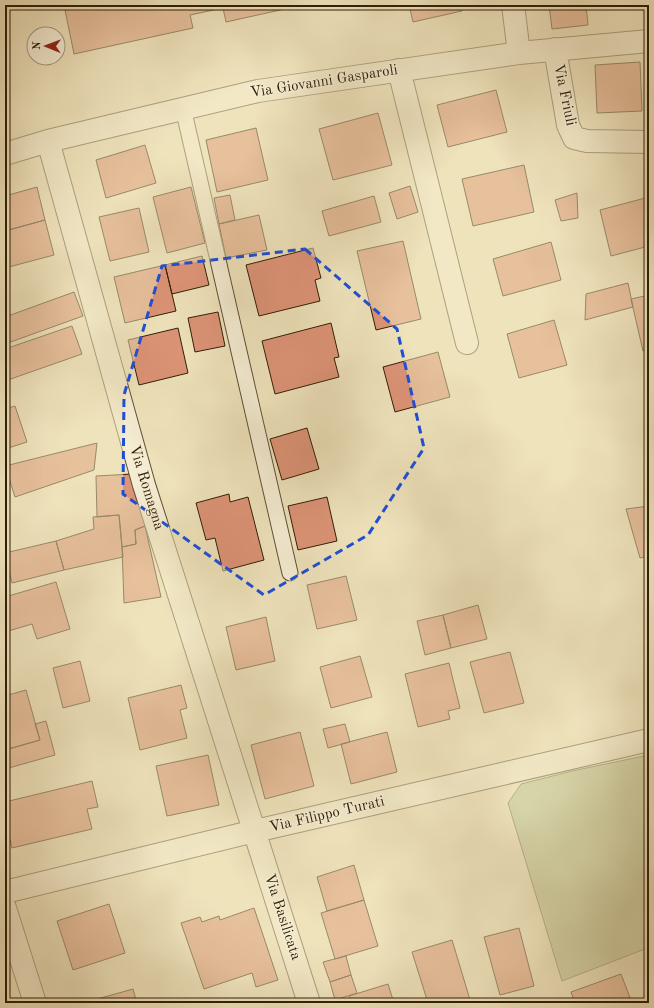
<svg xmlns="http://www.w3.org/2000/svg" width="654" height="1008" viewBox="0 0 654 1008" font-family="'Old Standard TT',serif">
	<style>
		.green { fill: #b9c491; stroke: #74714c }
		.building { fill: #dd9477; stroke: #2e1e06 }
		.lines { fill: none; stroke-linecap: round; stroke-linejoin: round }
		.lane-casing { stroke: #5e4f34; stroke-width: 17 }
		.street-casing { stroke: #5e4f34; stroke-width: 24 }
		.lane { stroke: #f5edd3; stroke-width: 15 }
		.street { stroke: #f5edd3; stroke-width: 22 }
		.marked { fill: none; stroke: #1d4ed8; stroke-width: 3; stroke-dasharray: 8 5; stroke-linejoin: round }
		.labels { text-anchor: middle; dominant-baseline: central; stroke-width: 3; stroke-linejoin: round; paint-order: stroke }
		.street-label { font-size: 15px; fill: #2e1e06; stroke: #f5edd3 }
	</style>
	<rect width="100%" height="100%" fill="#efe3bc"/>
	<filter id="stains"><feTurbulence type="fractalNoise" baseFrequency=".005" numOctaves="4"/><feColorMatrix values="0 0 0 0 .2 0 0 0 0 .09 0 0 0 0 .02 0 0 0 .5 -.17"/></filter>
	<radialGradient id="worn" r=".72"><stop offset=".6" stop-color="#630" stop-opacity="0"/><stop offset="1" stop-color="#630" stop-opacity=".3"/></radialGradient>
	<path class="green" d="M649,755v204l-4,-10 -83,32 -54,-178 13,-19 51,-13z"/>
	<path class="building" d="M64,5h239l-77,17 -3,-14 -33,7 3,13 -119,26z
		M409,5h52l1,6 -49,11z
		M549,5h37l2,20 -36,4z
		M640,62l2,49 -45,2 -2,-48z
		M496,90l11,42 -59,15 -11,-42z
		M378,113l14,52 -59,15 -14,-51z
		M256,128l12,52 -51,12 -11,-52z
		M145,145l11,38 -50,15 -10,-38z
		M524,165l10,47 -61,14 -11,-47z
		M410,186l8,26 -21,7 -8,-26z
		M37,187l8,33 -40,11v-35z
		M191,187l14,56 -38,10 -14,-56z
		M577,193l1,25 -17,3 -6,-21z
		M230,195l5,25 -16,4 -5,-26z
		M374,196l7,26 -52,14 -7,-25z
		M649,197v49l-38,10 -11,-46z
		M139,208l10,44 -39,9 -11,-44z
		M259,215l8,35 -41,8 -7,-34z
		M45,220l9,35 -49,13v-37z
		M403,241l18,78 -45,11 -19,-79z
		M551,242l10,38 -58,16 -10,-37z
		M313,248l8,30 -6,2 5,21 -61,15 -13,-51z
		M202,256l7,29 -37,9 -7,-29z
		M165,265l11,46 -51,12 -11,-46z
		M628,283l5,24 -48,13 1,-26z
		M74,292l9,24 -78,28v-27z
		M649,295v54l-6,2 -12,-52z
		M218,312l7,34 -30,6 -7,-34z
		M554,320l13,45 -48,13 -12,-44z
		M331,323l8,34 -5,1 5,19 -64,17 -13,-53z
		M72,326l10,28 -77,27v-32z
		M178,328l10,45 -49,12 -11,-45z
		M438,352l12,45 -55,15 -12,-45z
		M15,406l12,36 -22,7v-40z
		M307,428l12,41 -37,11 -12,-41z
		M97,443l-3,27 -79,27 -10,-31z
		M132,474l13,52 -10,4 1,14 -14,3 -3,-32 -22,2 -1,-41z
		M229,494l1,8 18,-5 16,63 -41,11 -8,-33 -9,2 -10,-37z
		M327,497l10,44 -39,9 -10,-44z
		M649,506v50l-9,2 -14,-49z
		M119,515l4,42 -59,13 -8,-29 38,-12 -1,-12z
		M145,526l16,71 -37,6 -2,-56 14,-3 -1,-14z
		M56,541l8,29 -52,13 -7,-30z
		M346,576l11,44 -40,9 -10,-44z
		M56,582l14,47 -33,10 -5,-15 -27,8v-35z
		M478,605l9,34 -36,9 -8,-33z
		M443,615l8,33 -26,7 -8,-34z
		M266,617l9,44 -39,9 -10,-43z
		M510,652l14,51 -40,10 -14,-51z
		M360,656l12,41 -41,11 -11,-41z
		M80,661l10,40 -27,7 -10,-40z
		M449,663l11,45 -12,3 2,8 -32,8 -13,-53z
		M181,685l6,23 -7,2 7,28 -47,12 -12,-52z
		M26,690l14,50 -35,10v-54z
		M46,721l9,34 -50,14v-19l35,-10 -5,-16z
		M345,724l5,18 -22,6 -5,-19z
		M300,732l14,54 -49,13 -14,-54z
		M387,732l10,40 -46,12 -10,-40z
		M208,755l11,50 -52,11 -11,-50z
		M92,781l6,26 -11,2 5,20 -80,19 -4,-17 -3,1v-30z
		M354,865l10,35 -37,11 -10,-34z
		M364,900l14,46 -43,13 -14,-46z
		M109,904l16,49 -52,17 -16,-49z
		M254,908l24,72 -22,7 -4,-14 -48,16 -23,-66 19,-6 2,5 17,-6 1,4z
		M519,928l15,58 -34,9 -16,-58z
		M452,940l19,63h-43l-16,-51z
		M346,956l5,19 -21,7 -7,-20z
		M621,974l11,29h-57l-4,-11z
		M351,975l6,18 -22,7 -5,-18z
		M388,984l6,19h-43l-2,-7z
		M133,989l4,14h-54z"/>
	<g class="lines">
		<defs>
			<path id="lane" d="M183,108l107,465"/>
			<path id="street" d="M513,5l6,48
				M555,49l13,76 6,13 13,3 62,1
				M399,70l68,273
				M48,141l96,344 165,518
				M5,154l43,-13 210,-50 261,-38 130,-12
				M5,892l250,-61 394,-91
				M5,908l30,95"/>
		</defs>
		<use href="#lane" class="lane-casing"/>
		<use href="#street" class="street-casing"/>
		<use href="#lane" class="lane"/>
		<use href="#street" class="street"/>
	</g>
	<path d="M0 0H654V1008H0ZM305,249l92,80 27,119 -56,87 -104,60 -141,-101 1,-99 38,-129z" fill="#efe3bc" fill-opacity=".55" fill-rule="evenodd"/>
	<path class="marked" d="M305,249l92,80 27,119 -56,87 -104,60 -141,-101 1,-99 38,-129z"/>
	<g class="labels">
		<g class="street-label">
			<text transform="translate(324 82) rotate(-9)">Via Giovanni Gasparoli</text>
			<text transform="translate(564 95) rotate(78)">Via Friuli</text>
			<text transform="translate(146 488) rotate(73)">Via Romagna</text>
			<text transform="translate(327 815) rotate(-13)">Via Filippo Turati</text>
			<text transform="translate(282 917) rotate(72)">Via Basilicata</text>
		</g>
	</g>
	<rect width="654" height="1008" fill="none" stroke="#efe3bc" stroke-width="20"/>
	<rect x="6" y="6" width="642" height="996" fill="none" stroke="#2e1e06" stroke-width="2"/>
	<rect x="10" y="10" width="634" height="988" fill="none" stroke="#2e1e06"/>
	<g transform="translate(46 46) rotate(271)"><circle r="19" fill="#f5edd3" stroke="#a59a81"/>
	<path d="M0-3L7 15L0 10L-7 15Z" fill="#8f2418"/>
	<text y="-6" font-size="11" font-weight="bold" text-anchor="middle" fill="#2e1e06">N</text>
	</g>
	<rect width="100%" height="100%" filter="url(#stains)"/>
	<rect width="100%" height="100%" fill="url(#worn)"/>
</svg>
